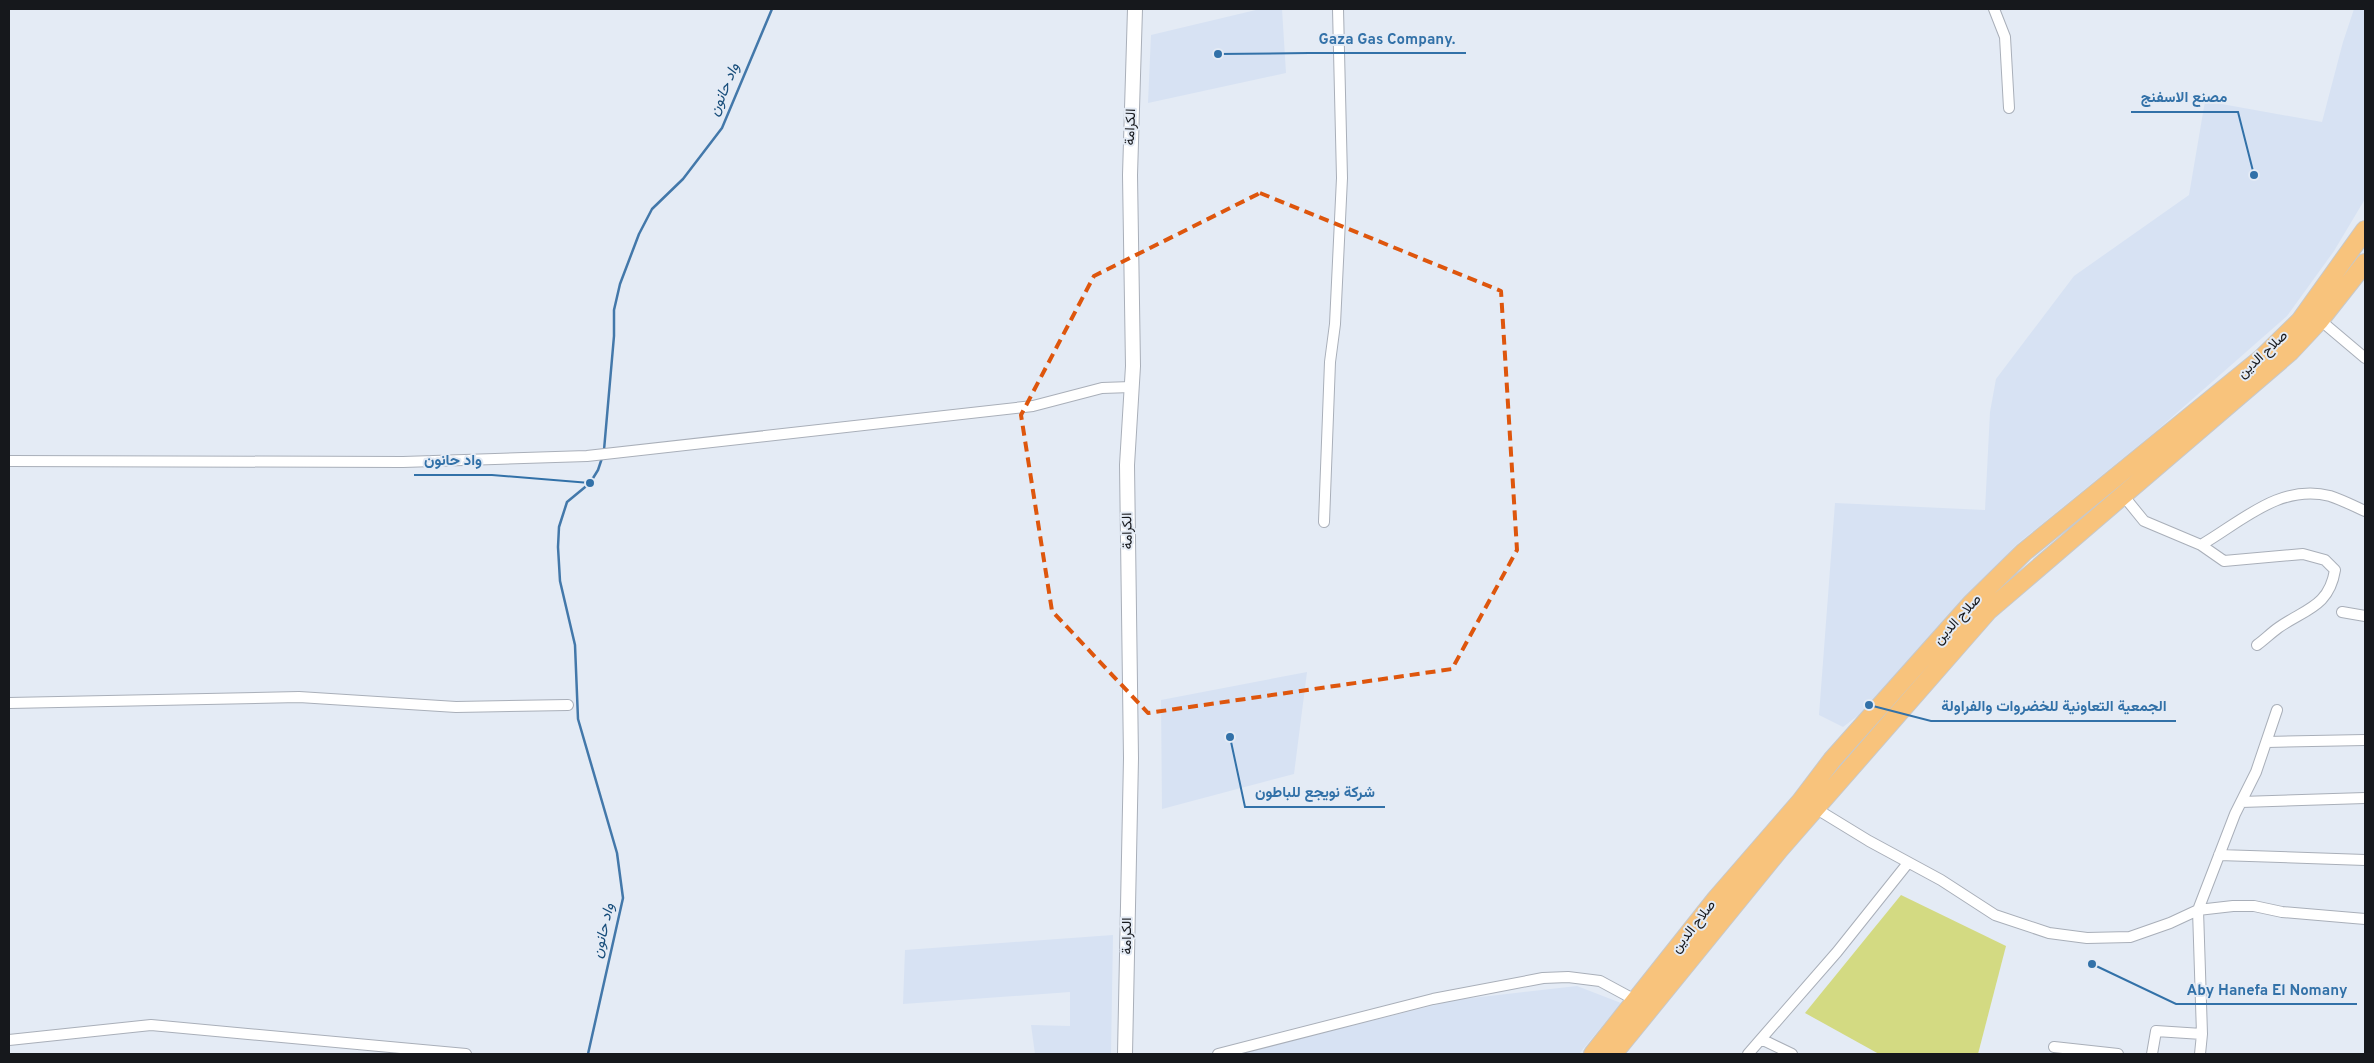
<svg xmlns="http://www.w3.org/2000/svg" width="2374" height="1063" viewBox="0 0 2374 1063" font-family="Overpass,Vazirmatn,sans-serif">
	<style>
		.built { fill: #d7e2f3 }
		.green { fill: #d3da82 }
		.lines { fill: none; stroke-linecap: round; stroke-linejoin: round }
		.stream { stroke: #4378aa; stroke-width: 2.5 }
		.street-casing { stroke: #a9afb9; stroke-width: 12 }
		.secondary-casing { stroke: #a9afb9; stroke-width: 16 }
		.highway-casing { stroke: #c7c8c9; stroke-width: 20 }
		.street { stroke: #fff; stroke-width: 10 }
		.secondary { stroke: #fff; stroke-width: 14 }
		.highway { stroke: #f8c37c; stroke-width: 18 }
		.marked { fill: none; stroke: #de560d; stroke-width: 4; stroke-dasharray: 10 6; stroke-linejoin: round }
		.labels { text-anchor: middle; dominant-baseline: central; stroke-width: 4; stroke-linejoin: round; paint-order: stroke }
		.street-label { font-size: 14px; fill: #16181c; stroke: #e4ebf5 }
		.water-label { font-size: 15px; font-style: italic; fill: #164c7a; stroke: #e4ebf5 }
		.leader { fill: none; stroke: #3271a8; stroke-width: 2 }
		.callout-dot { fill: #3271a8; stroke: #e4ebf5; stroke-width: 2 }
		.callout-label { font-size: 15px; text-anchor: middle; font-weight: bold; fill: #3271a8; stroke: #e4ebf5; stroke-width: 4; stroke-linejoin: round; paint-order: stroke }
	</style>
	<rect width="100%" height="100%" fill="#e4ebf5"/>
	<path class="built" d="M1260,9h22l4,64 -138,30 3,-68z
		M2354,9h11v190l-31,52 -47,65 -132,116 -139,113 -152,166 -21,16 -24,-12 16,-212 150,7 5,-98 6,-33 78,-103 115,-81 16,-94 117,21 21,-80z
		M1307,672l-13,102 -132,35 -1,-109z
		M1113,935l-2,119h-76l-4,-29 39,1v-34l-167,12 2,-54z
		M1577,986l44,17 -42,51h-341l217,-54z"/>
	<path class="green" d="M1901,895l105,51 -28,108h-99l-74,-41z"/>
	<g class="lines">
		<path class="stream" d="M604,450l10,-114v-26l6,-26 19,-50 13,-25 31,-30 39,-51 50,-119
			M588,1054l35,-156 -6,-45 -39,-134 -3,-74 -15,-64 -2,-34 1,-20 8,-25 23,-19 8,-13 4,-12"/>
		<defs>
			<path id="street" d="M1994,9l11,28 4,71
				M2320,320l45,38
				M9,461l394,1 184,-6 446,-50 69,-18 29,-1
				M2122,494l22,27 57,24 23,16 79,-7 22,6 10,10c-6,37 -30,39 -57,58 -7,5 -14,12 -21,17
				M1324,522l6,-160 5,-38 7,-146 -4,-169
				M2201,545c40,-23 79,-62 129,-49 12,4 24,10 35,15
				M2342,612l23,4
				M9,703l290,-6 157,10 112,-2
				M2267,742l98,-2
				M2241,802l124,-4
				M1815,808l54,33 72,39 54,35 54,18 38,5 43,-1 40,-14 28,-13 35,-4h21l28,6 83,7
				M2219,855l146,5
				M9,1040l142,-15 315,29
				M2054,1047l64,7
				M1218,1054l215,-55 110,-21 25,-1 32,4 37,20
				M1748,1054l13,-15
				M1792,1054l-31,-15 76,-87 71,-89
				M2152,1054l4,-23 46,3
				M2200,1054l2,-20 -4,-124 37,-96 21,-42 21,-62"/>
			<path id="secondary" d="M1125,1054l6,-296 -4,-293 6,-99 -3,-191 5,-166"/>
			<path id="highway" d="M1593,1054l123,-155 85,-98 31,-41 139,-156 53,-52 238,-194 38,-37 65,-91
				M1613,1054l166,-204 209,-239 302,-259 30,-32 45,-57"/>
		</defs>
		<use href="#street" class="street-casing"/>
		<use href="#secondary" class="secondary-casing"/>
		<use href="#highway" class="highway-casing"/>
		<use href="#street" class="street"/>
		<use href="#secondary" class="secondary"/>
		<use href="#highway" class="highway"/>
	</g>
	<path class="marked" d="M1260,193l241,98 16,259 -65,119 -304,44 -96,-102 -31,-196 73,-139z"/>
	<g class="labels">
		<g class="street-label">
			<text transform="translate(1131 127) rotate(-88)">الكرامة</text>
			<text transform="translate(2263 355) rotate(-43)">صلاح الدين</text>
			<text transform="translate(1128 531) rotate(-91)">الكرامة</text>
			<text transform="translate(1958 620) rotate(-47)">صلاح الدين</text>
			<text transform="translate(1694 927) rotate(-52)">صلاح الدين</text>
			<text transform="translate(1127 936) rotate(-90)">الكرامة</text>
		</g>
		<g class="water-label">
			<text transform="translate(725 90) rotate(-67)">واد حانون</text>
			<text transform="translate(604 931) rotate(-77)">واد حانون</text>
		</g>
	</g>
	<path class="leader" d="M1218 54L1309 53H1466M2254 175L2238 112H2131M590 483L492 475H414M1869 705L1931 721H2176M1230 737L1245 807H1385M2092 964L2176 1004H2357"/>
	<g class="callout-dot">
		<circle cx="1218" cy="54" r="5"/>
		<circle cx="2254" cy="175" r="5"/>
		<circle cx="590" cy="483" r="5"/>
		<circle cx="1869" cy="705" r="5"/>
		<circle cx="1230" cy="737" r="5"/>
		<circle cx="2092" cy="964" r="5"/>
	</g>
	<g class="callout-label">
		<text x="1387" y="44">Gaza Gas Company.</text>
		<text x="2184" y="102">مصنع الاسفنج</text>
		<text x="453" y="465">واد حانون</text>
		<text x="2054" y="711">الجمعية التعاونية للخضروات والفراولة</text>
		<text x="1315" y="797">شركة نويجع للباطون</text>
		<text x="2267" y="995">Aby Hanefa El Nomany</text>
	</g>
	<rect width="2374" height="1063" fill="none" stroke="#16181c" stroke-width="20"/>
</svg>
